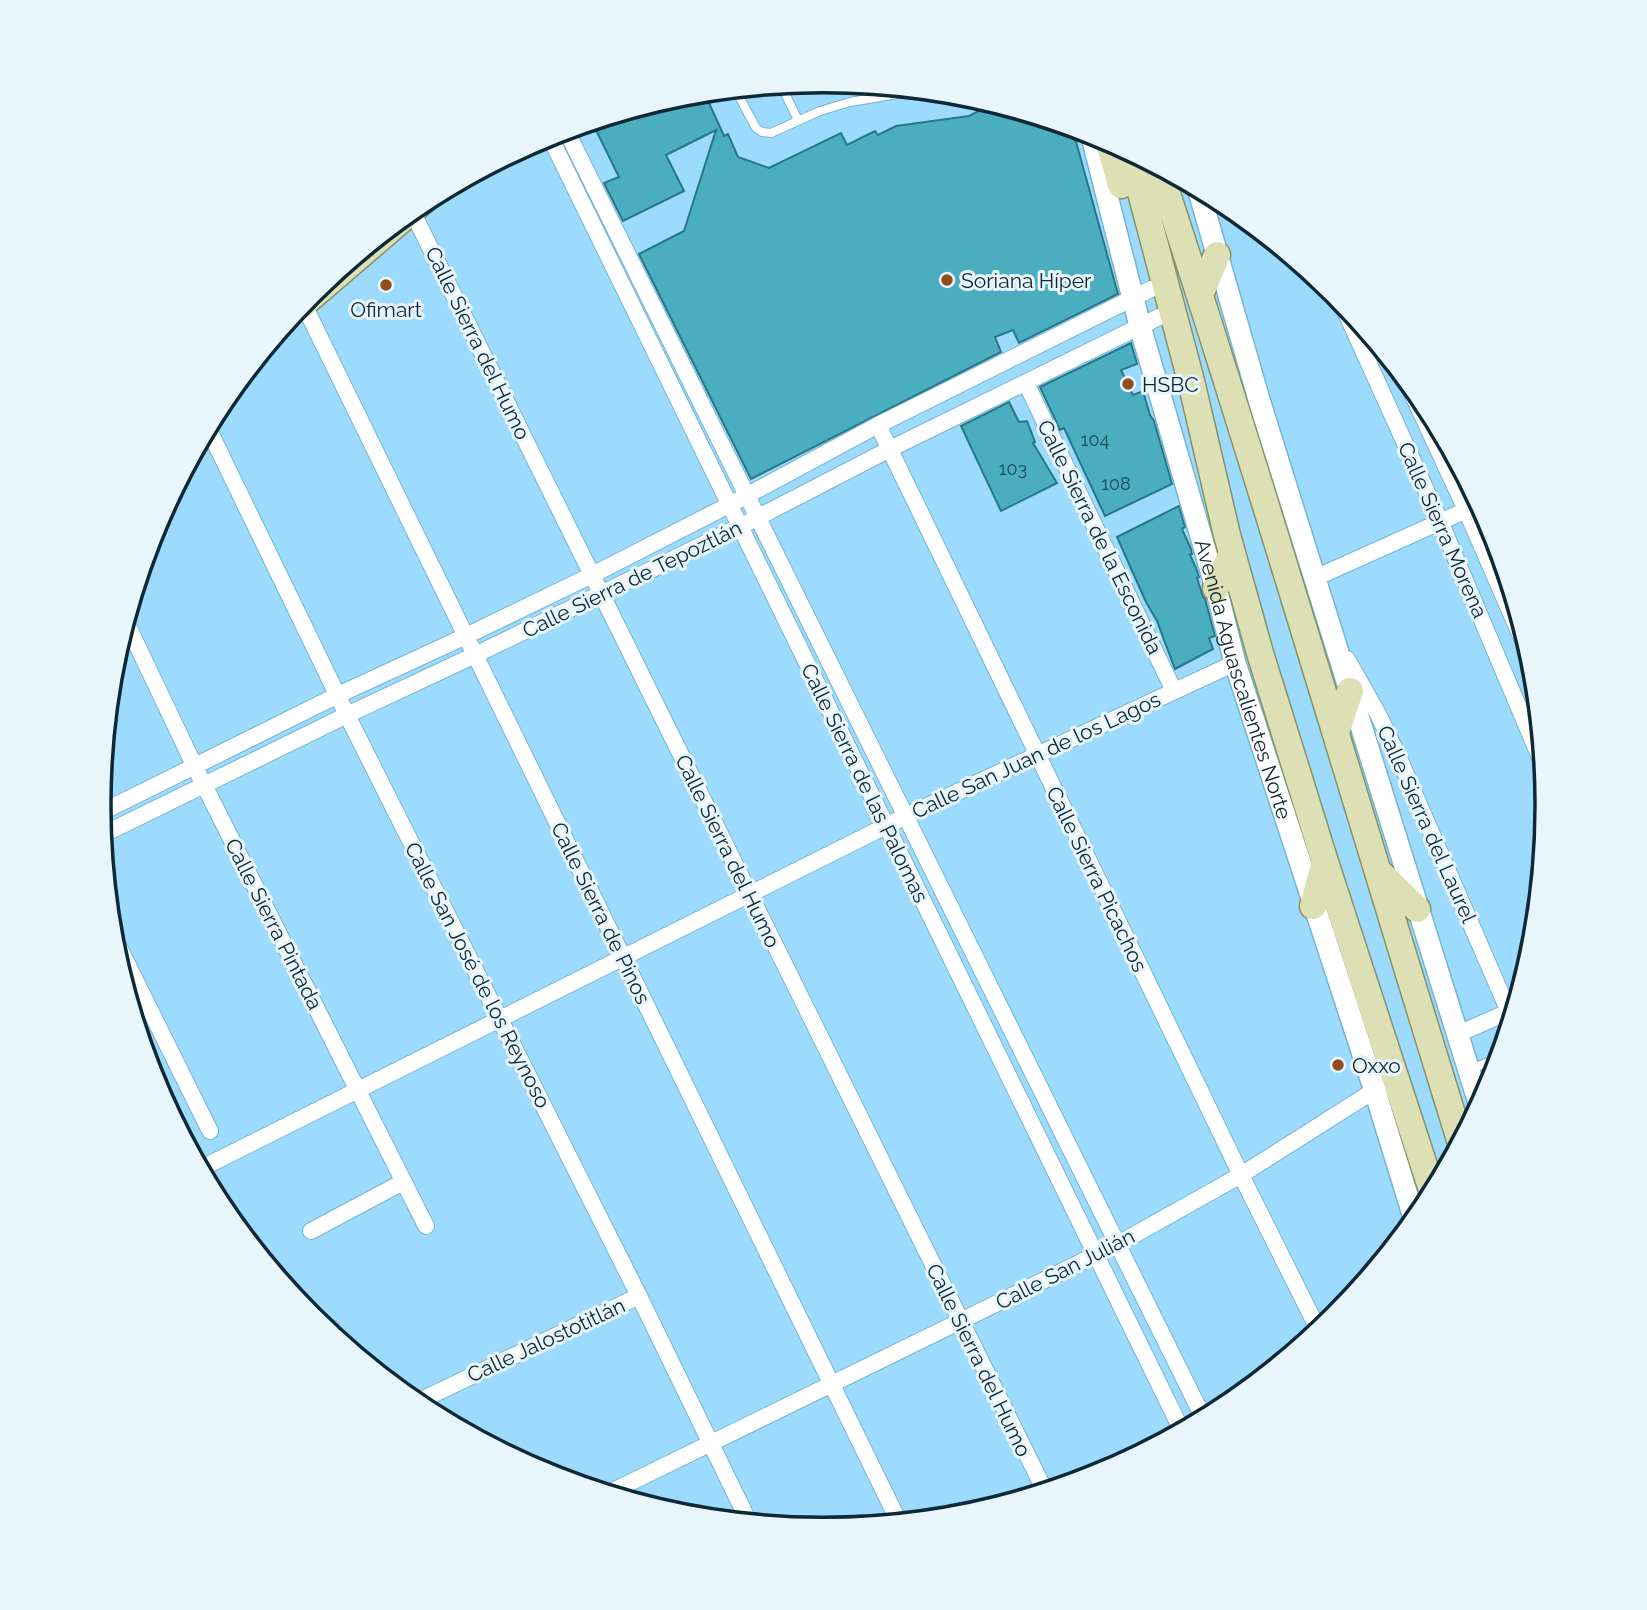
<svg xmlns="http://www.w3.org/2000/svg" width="1647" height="1610" viewBox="0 0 1647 1610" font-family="Raleway,sans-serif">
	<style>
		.building { fill: #4aadc0; stroke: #277887; stroke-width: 2 }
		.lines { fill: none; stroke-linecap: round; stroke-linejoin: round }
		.service-casing { stroke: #76b4d4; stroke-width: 10 }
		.minor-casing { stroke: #76b4d4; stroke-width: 18 }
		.tertiary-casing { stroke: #76b4d4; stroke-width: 24 }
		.primary-casing { stroke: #869367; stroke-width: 29 }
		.service { stroke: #fff; stroke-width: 8 }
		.minor { stroke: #fff; stroke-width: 16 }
		.tertiary { stroke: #fff; stroke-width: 21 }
		.primary { stroke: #dde0b4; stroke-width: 26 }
		.poi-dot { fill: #904d1e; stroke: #e8f5fb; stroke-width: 2.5 }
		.labels { text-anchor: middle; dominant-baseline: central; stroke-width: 6; stroke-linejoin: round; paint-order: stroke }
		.number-label { font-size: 18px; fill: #1d4958 }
		.poi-label { font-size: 21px; fill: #0e2835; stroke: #e8f5fb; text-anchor: start }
		.street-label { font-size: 21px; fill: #0e2835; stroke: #e8f5fb }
		.rim { fill: none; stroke: #0e2835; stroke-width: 3.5 }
	</style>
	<rect width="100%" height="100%" fill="#9cdbfd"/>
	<path class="building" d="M704,92l20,44 4,-2 10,23 31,11 72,-35 6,12 28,-14 3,4 18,-9 73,-10 14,-7 4,-8 85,26 46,167 -99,49 -6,-13 -18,7 6,15 -250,127 -112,-225 45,-23 32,-101 -50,25 18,36 -61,30 -19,-38 15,-6 -27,-55 91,-28z
		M1131,343l6,21 -16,6 12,25 10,-4 7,24 4,6 18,63 -67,32 -41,-88 -4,2 -20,-43z
		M1009,402l10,20 8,-1 8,21 -2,1 24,40 -56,28 -40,-85z
		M1179,506l6,21 -3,2 9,20 1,5 -2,1 6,13 3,9 -2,1 6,19 2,2 10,37 -6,2 4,11 -38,20 -18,-48 -11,-19 -29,-65z"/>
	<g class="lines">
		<defs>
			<path id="service" d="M781,85l17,35
				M735,89l21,39 6,4 9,1 49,-22 30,-9 72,-12
				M1471,1069l30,-12"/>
			<path id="minor" d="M566,130l638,1289
				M549,135c213,431 420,865 633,1296
				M412,211l633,1280
				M1338,295l102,226 104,246
				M303,303l596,1219
				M1404,376l62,134 68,156
				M1026,383l148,308
				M878,425l363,750 78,156
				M208,428l139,287 292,581 110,226
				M1315,578l165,-74
				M126,622l69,145 231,459
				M1347,659l31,55 21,44 113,261
				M100,813l238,-118 128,-59 126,-61 139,-71 147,-79 273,-136
				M102,835l245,-120 128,-60 266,-129 149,-77 269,-132
				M111,931l99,200
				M1458,1034l57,-25
				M200,1169l706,-353 329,-153
				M311,1231l92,-49
				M327,1330l4,-2
				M415,1403l224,-107
				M609,1493l509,-249 123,-69 142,-90"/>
			<g id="tertiary">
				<path id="s1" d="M1091,133l49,193 76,262 19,75 140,428 40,130"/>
				<path d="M1198,188l62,215 220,703"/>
			</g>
			<path id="primary" d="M1108,140l13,45
				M1130,151l61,230 36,154 33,118 65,209 108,331
				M1158,166c106,324 202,651 303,977
				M1200,295l17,-40
				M302,305l121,-104
				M1216,588l16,-35
				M1336,733l14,-42
				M1381,874l36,35
				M1313,906l12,-44"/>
		</defs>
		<use href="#service" class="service-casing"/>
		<use href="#minor" class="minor-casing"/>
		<use href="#tertiary" class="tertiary-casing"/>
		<use href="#primary" class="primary-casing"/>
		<use href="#service" class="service"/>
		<use href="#minor" class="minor"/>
		<use href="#tertiary" class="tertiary"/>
		<use href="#primary" class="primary"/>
	</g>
	<g class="poi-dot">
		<circle cx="947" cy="280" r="7"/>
		<circle cx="386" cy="285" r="7"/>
		<circle cx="1128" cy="384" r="7"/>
		<circle cx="1338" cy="1065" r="7"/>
	</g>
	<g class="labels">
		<g class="number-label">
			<text x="1095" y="439">104</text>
			<text x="1013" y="468">103</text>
			<text x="1116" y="483">108</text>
		</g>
		<g class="poi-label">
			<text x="961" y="280">Soriana Híper</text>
			<text x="386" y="309" text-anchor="middle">Ofimart</text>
			<text x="1142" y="384">HSBC</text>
			<text x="1352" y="1065">Oxxo</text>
		</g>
		<g class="street-label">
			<text transform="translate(478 343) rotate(64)">Calle Sierra del Humo</text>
			<text transform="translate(1443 530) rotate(66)">Calle Sierra Morena</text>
			<text transform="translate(1100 537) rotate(64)">Calle Sierra de la Esconida</text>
			<text transform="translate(632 579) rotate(-26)">Calle Sierra de Tepoztlán</text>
			<text stroke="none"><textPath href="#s1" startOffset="567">Avenida Aguascalientes Norte</textPath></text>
			<text transform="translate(1036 755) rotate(-25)">Calle San Juan de los Lagos</text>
			<text transform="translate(865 783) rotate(64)">Calle Sierra de las Palomas</text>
			<text transform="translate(1427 824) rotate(66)">Calle Sierra del Laurel</text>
			<text transform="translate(728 851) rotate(64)">Calle Sierra del Humo</text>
			<text transform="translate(1097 879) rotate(64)">Calle Sierra Picachos</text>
			<text transform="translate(601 913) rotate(64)">Calle Sierra de Pinos</text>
			<text transform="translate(274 924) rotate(63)">Calle Sierra Pintada</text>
			<text transform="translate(478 975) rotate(63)">Calle San José de los Reynoso</text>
			<text transform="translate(1065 1269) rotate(-27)">Calle San Julián</text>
			<text transform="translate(546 1340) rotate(-25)">Calle Jalostotitlán</text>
			<text transform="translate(979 1360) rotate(64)">Calle Sierra del Humo</text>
		</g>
	</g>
	<path d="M0 0H1647V1610H0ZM111 805a712 712 0 1 1 1424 0a712 712 0 1 1-1424 0Z" fill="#e8f5fb" fill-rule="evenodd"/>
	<path class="rim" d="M111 805a712 712 0 1 1 1424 0a712 712 0 1 1-1424 0Z"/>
</svg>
